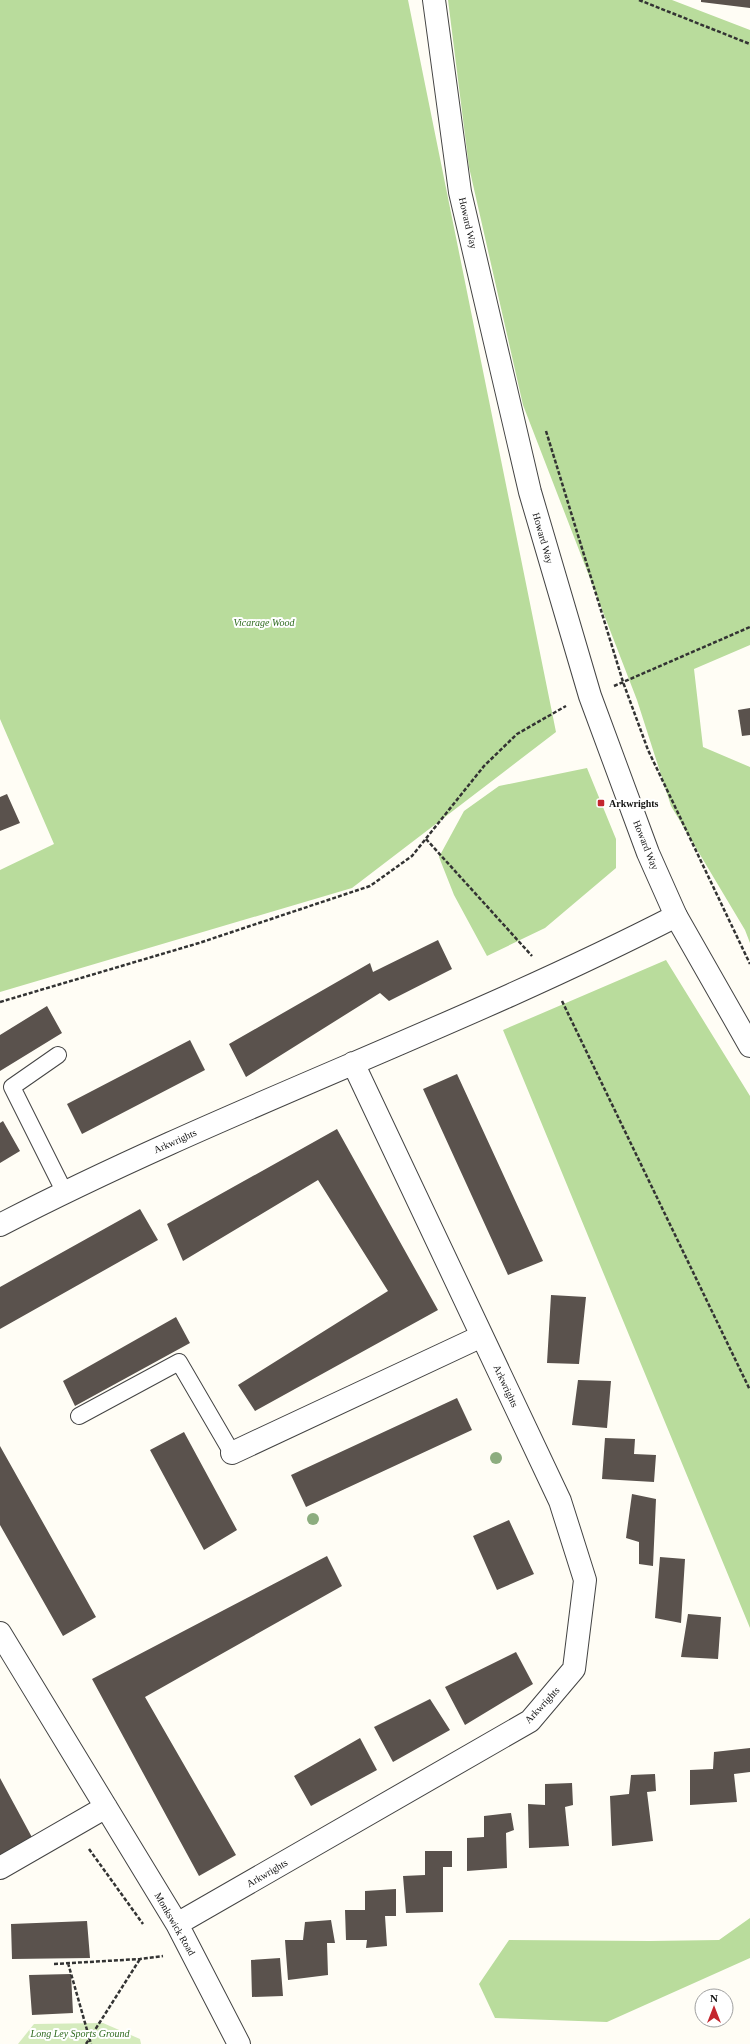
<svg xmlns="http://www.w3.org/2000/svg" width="750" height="2044" viewBox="0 0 750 2044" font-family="'Times New Roman',serif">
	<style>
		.green { fill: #d5ebbd }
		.forest { fill: #b9dc9c }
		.building { fill: #5a524d }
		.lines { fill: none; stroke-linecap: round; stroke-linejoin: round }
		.service-casing { stroke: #444; stroke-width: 18 }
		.minor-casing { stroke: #444; stroke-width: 24 }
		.tertiary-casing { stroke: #444; stroke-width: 24 }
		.path { stroke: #333; stroke-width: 2.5; stroke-dasharray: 4 2; stroke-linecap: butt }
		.service { stroke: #fff; stroke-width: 16 }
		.minor { stroke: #fff; stroke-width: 22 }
		.tertiary { stroke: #fff; stroke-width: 22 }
		.tree { fill: #8dad7f }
		.poi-dot { fill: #c4262e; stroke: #fff; stroke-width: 1.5 }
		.labels { text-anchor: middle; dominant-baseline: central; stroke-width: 4; stroke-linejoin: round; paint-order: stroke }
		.street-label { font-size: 10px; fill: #111; stroke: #fff }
		.park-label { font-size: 10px; font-style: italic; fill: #2f6b1f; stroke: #fff }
		.poi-label { font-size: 10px; font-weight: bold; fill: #111; stroke: #fff; text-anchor: start }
	</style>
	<rect width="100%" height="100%" fill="#fffdf5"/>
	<path class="green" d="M103,2023l37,16 1,5h-123l16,-20z"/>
	<path class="forest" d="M0,0h408l148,732 -204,156 -352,104v-122l54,-26 -54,-125z
		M448,0h224l78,30v615l-56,24 9,78 47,20v176l-5,-13 -74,-124 -34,-106 -114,-295 -54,-238z
		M587,768l29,71v29l-71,60 -58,28 -33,-61 -15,-38 25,-46 35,-25z
		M666,960l84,136v532l-247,-598z
		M750,1918v40l-143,64 -112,-4 -16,-34 30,-44 141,1 69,-1z"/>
	<path class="building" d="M701,0h49v8l-49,-6z
		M750,708v27l-8,1 -4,-26z
		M7,794l13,29 -20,8v-34z
		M438,940l14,29 -63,32 -9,-8 -134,84 -17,-33 141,-81 3,9z
		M47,1006l15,27 -62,38v-36z
		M190,1040l15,30 -123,64 -15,-30z
		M457,1074l86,187 -35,14 -85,-186z
		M3,1121l17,30 -20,12v-40z
		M337,1129l101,181 -183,101 -17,-26 150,-94 -70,-111 -135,81 -16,-37z
		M140,1209l18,31 -158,89v-42z
		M551,1295l35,2 -7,67 -32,-1z
		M176,1317l14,26 -115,63 -12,-25z
		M578,1380l33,1 -4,47 -35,-3z
		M457,1398l15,32 -166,77 -15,-32z
		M184,1432l53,98 -33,20 -54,-100z
		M605,1438l30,1 -1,15 22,1 -2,27 -52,-3z
		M0,1446l96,171 -33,19 -63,-111z
		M632,1494l24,5 -3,67 -14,-2v-22l-13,-4z
		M509,1520l25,54 -37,16 -24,-54z
		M327,1556l15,30 -197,111 91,158 -37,21 -107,-197z
		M660,1557l25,2 -4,64 -26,-5z
		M688,1614l33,3 -3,42 -37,-2z
		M516,1652l17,32 -68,41 -20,-38z
		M430,1699l20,31 -57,32 -19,-35z
		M360,1738l17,32 -66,36 -17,-30z
		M750,1748v24l-16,2 3,28 -47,3v-35l23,-1 1,-17z
		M655,1774l1,17 -9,1 6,49 -41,5 -2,-50 19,-2 2,-19z
		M0,1778l34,63 -34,18z
		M572,1783l1,22 -8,2 4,39 -40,2 -1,-44 17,1v-21z
		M511,1813l3,17 -8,3 1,35 -40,3v-33l17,-1v-21z
		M425,1851h27v16h-9v45l-37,1 -3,-37 22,-1z
		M396,1889v27h-11l2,30 -21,2 1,-8h-21l-1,-30h20v-19z
		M331,1920l4,23h-8l1,32 -40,5 -3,-40h18l2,-18z
		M87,1921l3,37 -78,1 -1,-35z
		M280,1958l3,38 -31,1 -1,-37z
		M71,1974l2,39 -41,2 -3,-40z"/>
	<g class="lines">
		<defs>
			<path id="service" d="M58,1055l-46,32 52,104
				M79,1416l100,-54 53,91"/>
			<path id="minor" d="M0,1225c220,-114 456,-196 676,-309
				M232,1453l250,-117
				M0,1633l177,291 62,120
				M0,1868l106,-61
				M177,1924l353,-203 44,-52 11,-89 -25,-79 -207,-438"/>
			<path id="tertiary" d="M434,0l26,192 70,300 60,204 58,157 28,63 74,130"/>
		</defs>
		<use href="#service" class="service-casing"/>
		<use href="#minor" class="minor-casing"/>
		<use href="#tertiary" class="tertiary-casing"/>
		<path class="path" d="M639,0l111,44
			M546,431l77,251 25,68 102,214
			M614,686l136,-59
			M426,839l106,117
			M562,1001l188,389
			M0,1002l199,-59 171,-57 42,-30 72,-90 33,-32 49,-28
			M89,1849l54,75
			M68,1963l23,81
			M54,1964l86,-5 23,-3
			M86,2044l54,-85"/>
		<use href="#service" class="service"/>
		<use href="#minor" class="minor"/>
		<use href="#tertiary" class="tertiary"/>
	</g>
	<g class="tree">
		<circle cx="496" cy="1458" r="6"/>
		<circle cx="313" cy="1519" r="6"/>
	</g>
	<rect class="poi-dot" x="597" y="799" width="8" height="8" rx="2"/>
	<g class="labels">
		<g class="street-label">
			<text transform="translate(468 223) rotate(77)">Howard Way</text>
			<text transform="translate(543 538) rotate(74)">Howard Way</text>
			<text transform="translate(646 845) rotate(68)">Howard Way</text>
			<text transform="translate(175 1141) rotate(-24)">Arkwrights</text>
			<text transform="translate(506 1386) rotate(65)">Arkwrights</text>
			<text transform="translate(542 1705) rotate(-47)">Arkwrights</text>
			<text transform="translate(267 1873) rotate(-30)">Arkwrights</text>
			<text transform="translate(175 1924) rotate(60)">Monkswick Road</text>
		</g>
		<g class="park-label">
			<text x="264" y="622">Vicarage Wood</text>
			<text x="80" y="2033">Long Ley Sports Ground</text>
		</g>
		<g class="poi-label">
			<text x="609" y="803">Arkwrights</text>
		</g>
	</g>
	<g transform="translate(714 2008)"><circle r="19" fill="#ffffff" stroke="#a0a0a0"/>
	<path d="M0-3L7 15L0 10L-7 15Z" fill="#c4262e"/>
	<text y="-6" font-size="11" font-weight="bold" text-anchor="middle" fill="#111111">N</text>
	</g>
</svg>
